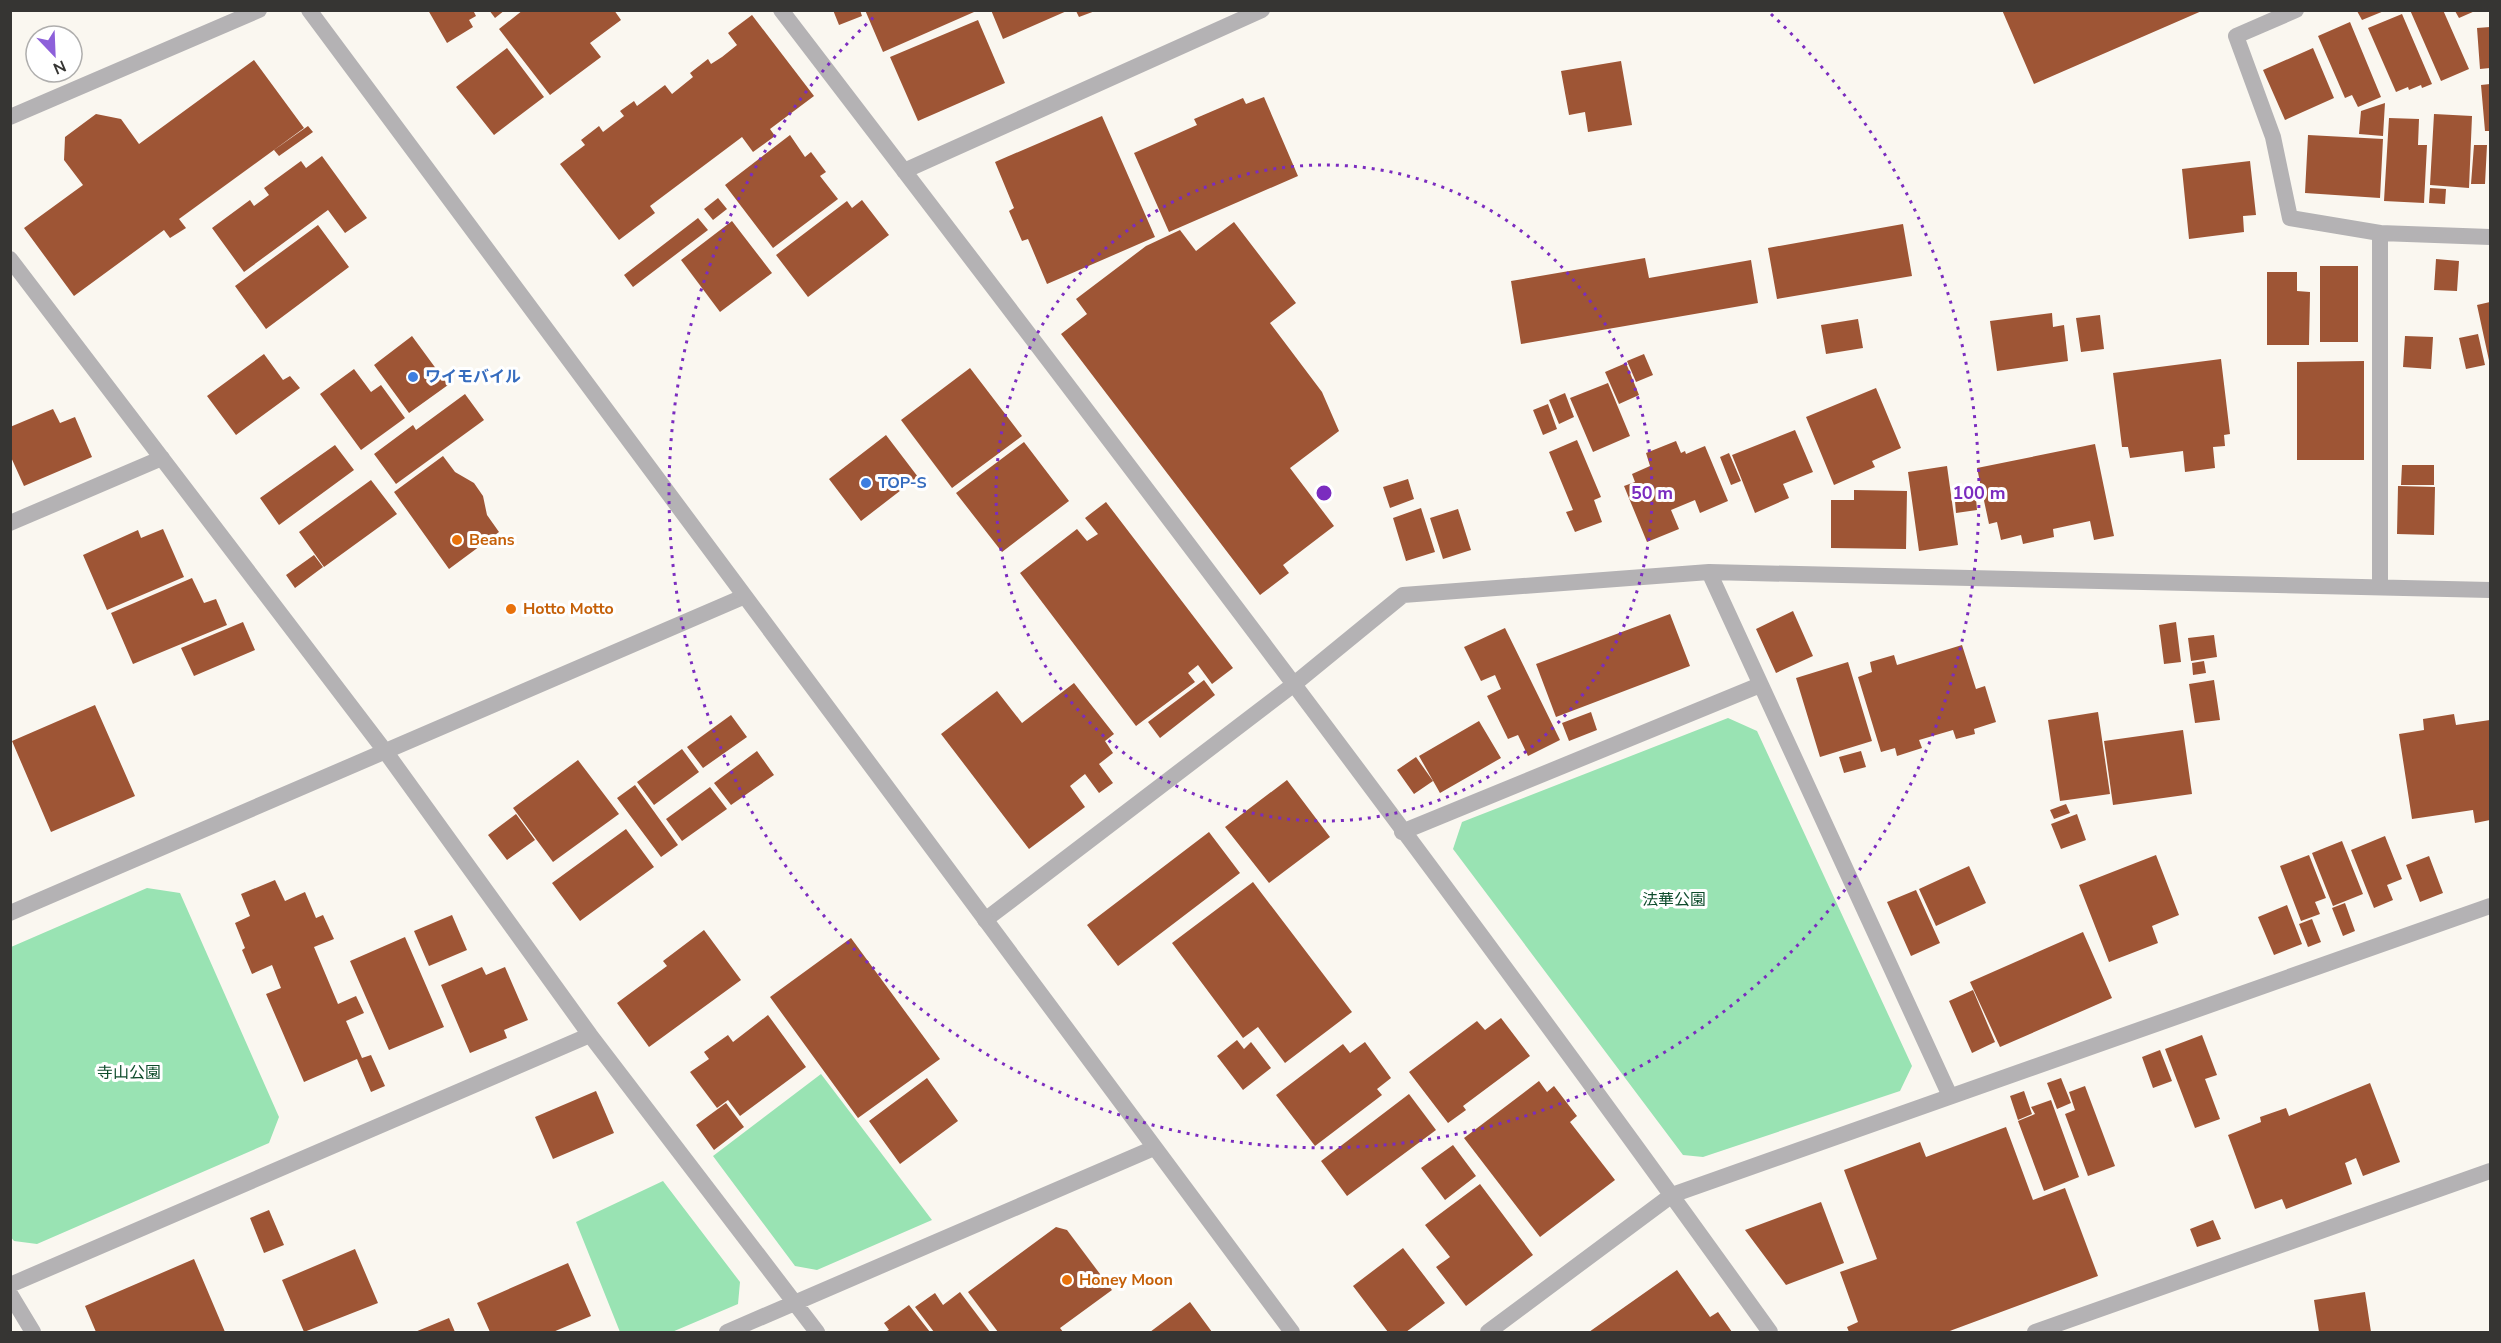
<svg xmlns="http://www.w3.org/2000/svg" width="2501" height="1343" viewBox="0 0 2501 1343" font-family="'Nunito Sans','Noto Sans JP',sans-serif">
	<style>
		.green { fill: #99e3b3 }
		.building { fill: #9e5535 }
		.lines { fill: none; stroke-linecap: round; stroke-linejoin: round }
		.minor { stroke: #b4b2b4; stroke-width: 16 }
		.tertiary { stroke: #b4b2b4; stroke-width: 16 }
		.ring { fill: none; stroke: #7b2cbf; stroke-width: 3; stroke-dasharray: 3 6 }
		.shop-dot { fill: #3f7fe0; stroke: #fff; stroke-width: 2 }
		.food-dot { fill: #e8710a; stroke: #fff; stroke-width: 2 }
		.labels { text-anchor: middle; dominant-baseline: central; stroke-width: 6; stroke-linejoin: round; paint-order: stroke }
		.shop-label { font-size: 16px; font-weight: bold; fill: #366cbe; stroke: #fff; text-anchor: start }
		.food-label { font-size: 16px; font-weight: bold; fill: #c56008; stroke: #fff; text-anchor: start }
		.park-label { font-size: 16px; fill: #0e4c2c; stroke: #fff }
		.centre { fill: #7b2cbf; stroke: #fff; stroke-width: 3 }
		.ring-label { font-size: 18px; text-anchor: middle; font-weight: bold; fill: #7b2cbf; stroke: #fff; stroke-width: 6; stroke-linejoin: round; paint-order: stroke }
	</style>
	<rect width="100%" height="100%" fill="#faf7f0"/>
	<path class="green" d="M1728,718l29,13 155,335 -12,25 -197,66 -20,-2 -230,-306 9,-27z
		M147,888l33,5 99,224 -10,26 -232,101 -23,-3 -4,-5 1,-289z
		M821,1074l111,146 -115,50 -22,-4 -82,-110z
		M663,1181l77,101 -2,22 -66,28h-52l-44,-110z"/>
	<path class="building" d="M428,10h45l3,6 -7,4 4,7 -26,16z
		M489,10h16l-10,8z
		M523,10h91l7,10 -31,23 11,14 -51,38 -51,-66z
		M833,10h27l2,6 -23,9z
		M865,10h108l1,2 -91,40z
		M991,10h78l-66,29z
		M2002,10h202l-170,74z
		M2410,10h33l26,59 -28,12z
		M1076,11h19l-16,6z
		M2357,11h27l-22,9z
		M2455,11h20l-16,7z
		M2402,14l30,70 -10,4 -1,-3 -12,5 -1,-3 -12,5 -28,-64z
		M752,15l62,81 -44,33 5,7 -22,16 -11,-15 -92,69 5,7 -36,27 -59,-76 25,-19 -4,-5 18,-14 4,6 21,-16 -4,-5 14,-10 3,5 28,-21 7,9 21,-17 -3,-4 18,-14 3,5 11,-7 15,-12 -9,-12z
		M978,20l27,63 -87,38 -28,-64z
		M2350,22l31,75 -23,10 -6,-12 -7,3 -27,-62z
		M2490,27v41l-10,1 -3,-41z
		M507,48l37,49 -50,38 -38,-48z
		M2313,48l21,50 -49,22 -22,-50z
		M254,60l50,68 -125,91 7,9 -16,10 -6,-8 -90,66 -50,-68 59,-43 -19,-25 1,-23 31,-23 25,5 18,25z
		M1621,61l11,64 -44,7 -3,-20 -16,3 -8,-44z
		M2490,84v47h-5l-4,-46z
		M1264,97l34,79 -129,56 -35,-79 63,-28 -3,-6 49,-21 3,6z
		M2385,103l-2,33 -24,-2 2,-23z
		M2434,114l38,2 -3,72 -39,-3z
		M1102,116l53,121 -108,47 -19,-45 -6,2 -13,-30 5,-3 -19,-46z
		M2389,118l30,1 -1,26h9l-3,58 -40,-2z
		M308,126l5,6 -34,24 -5,-6z
		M790,135l15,22 6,-5 15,20 -6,4 18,23 -65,49 -48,-63z
		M2308,135l75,4 -3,59 -75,-5z
		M2474,145h13l-2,39h-14z
		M322,156l45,62 -22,15 -17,-23 -84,62 -32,-44 38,-28 4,6 15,-11 -5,-7 37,-27 5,7z
		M2250,161l6,54 -13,1 1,16 -55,7 -7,-70z
		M2430,188l16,1 -1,15 -16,-1z
		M718,198l9,11 -14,11 -9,-11z
		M862,200l27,35 -81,62 -32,-42 71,-54 5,7z
		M698,218l10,12 -75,57 -9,-12z
		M732,221l40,52 -52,39 -39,-52z
		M1234,222l62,81 -26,20 52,69 17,39 -49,37 44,58 -51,39 6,8 -29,22 -199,-261 26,-20 -11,-15 70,-53 34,-16 16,21z
		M1903,224l9,52 -135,23 -9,-51z
		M318,225l31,42 -83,62 -31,-43z
		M1645,258l4,20 102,-18 7,43 -237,41 -10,-63z
		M2436,259l23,2 -2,30 -23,-1z
		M2320,266h38v76h-38z
		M2267,272h30v19l13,1 -1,53h-42z
		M2490,302v63l-13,-60z
		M2052,313l1,14 11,-2 4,36 -71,10 -7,-50z
		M2100,315l4,34 -23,3 -5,-34z
		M1858,319l5,29 -37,6 -5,-29z
		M2478,334l7,31 -19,4 -7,-31z
		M412,336l36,49 -39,28 -35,-48z
		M2405,336l28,1 -2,32 -28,-2z
		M264,354l19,26 7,-4 10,12 -64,47 -29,-39z
		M1644,354l9,21 -17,7 -9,-21z
		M2221,359l9,75 -6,1 1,11 -12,1 2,21 -30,4 -2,-21 -53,7 -2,-11h-6l-9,-74z
		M2364,361v99h-67v-98z
		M1626,363l13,32 -20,9 -14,-32z
		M970,368l52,68 -70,52 -51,-68z
		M354,369l17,23 10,-7 24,33 -44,32 -41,-56z
		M1608,383l22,53 -37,16 -23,-54z
		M1876,388l25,60 -29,13 3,6 -41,18 -28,-68z
		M1565,393l9,24 -15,7 -10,-24z
		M465,394l19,26 -88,64 -22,-30 39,-29 3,5z
		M1548,404l9,25 -14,6 -10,-25z
		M53,409l7,14 15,-6 17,40 -68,29 -14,-31v-28z
		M1795,430l18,42 -30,12 6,14 -34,15 -23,-58z
		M886,435l32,42 -57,44 -32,-42z
		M1577,440l24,57 -7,3 8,22 -27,10 -9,-20 7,-2 -24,-58z
		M1676,441l5,12 4,-2 1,3 19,-8 23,55 -28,12 -5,-13 -24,10 8,19 -32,13 -23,-56 11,-4 -3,-8 18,-8 -4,-13z
		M1024,442l45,59 -67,51 -46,-59z
		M2095,444l19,92 -20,4 -4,-19 -37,8 1,8 -31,7 -2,-9 -20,5 -4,-18 -8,2 -12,-56z
		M335,445l19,25 -75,55 -19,-27z
		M1729,453l12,28 -10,4 -11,-28z
		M443,456l12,16 19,11 9,13 4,19 12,17 -50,37 -55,-77z
		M2402,465h32v20h-33z
		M1947,466l11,79 -39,6 -11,-79z
		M1408,479l6,20 -24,9 -7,-21z
		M371,480l26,34 -73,53 -25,-35z
		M2398,486l37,1 -1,48 -37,-1z
		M1854,490l53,1 -1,58 -75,-1v-48h23z
		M1976,498l1,12 -21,3 -1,-12z
		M1106,502l127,166 -21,16 -14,-19 -10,8 7,9 -59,44 -116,-153 57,-44 10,12 11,-7 -13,-16z
		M1421,508l14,44 -29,9 -13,-43z
		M1458,509l13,41 -28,9 -13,-41z
		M163,529l21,48 -77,33 -24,-55 55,-25 3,8z
		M314,555l9,12 -28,21 -9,-13z
		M192,578l12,25 12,-4 11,26 -94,39 -22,-51z
		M1793,611l20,45 -37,17 -20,-44z
		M1670,614l20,52 -134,51 -20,-53z
		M243,622l12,28 -61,26 -13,-28z
		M2176,622l5,40 -17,2 -5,-39z
		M1505,628l55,112 -32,16 -10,-21 -10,4 -21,-43 14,-7 -6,-14 -14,6 -17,-34z
		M2214,635l3,22 -26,4 -3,-23z
		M1962,645l14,44 9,-3 11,36 -22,7 1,5 -19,5 -3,-9 -34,10 3,8 -25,8 -2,-8 -14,4 -23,-75 14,-5 -2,-10 24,-7 3,10z
		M2204,661l2,12 -13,2 -1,-12z
		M1848,662l24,79 -52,16 -24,-79z
		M1204,680l11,15 -55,43 -12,-16z
		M2214,680l6,40 -25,3 -6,-39z
		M1074,683l40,51 -9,7 8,12 -14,11 14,19 -14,10 -14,-19 -15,12 15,21 -56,42 -88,-115 56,-43 25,32z
		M95,705l40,91 -84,36 -39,-91z
		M1591,712l6,18 -28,11 -7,-18z
		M2098,712l12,82 -50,7 -12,-81z
		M2454,714l2,11 34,-5v100l-15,3 -2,-13 -61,9 -13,-85 25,-4 -1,-11z
		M731,715l16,22 -44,31 -16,-21z
		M1479,721l22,37 -61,35 -21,-37z
		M2183,730l9,64 -79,11 -9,-64z
		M682,749l17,23 -45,33 -17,-23z
		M757,751l17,24 -43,30 -17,-22z
		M1861,751l5,16 -22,6 -5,-16z
		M1416,757l17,24 -19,13 -17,-24z
		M578,760l41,54 -66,48 -40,-54z
		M1287,780l43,57 -61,46 -44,-56z
		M635,785l43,60 -17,12 -44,-59z
		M710,787l17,22 -45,32 -16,-22z
		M2066,804l4,9 -16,6 -4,-9z
		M516,814l19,26 -28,20 -19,-25z
		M2077,814l9,26 -25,9 -10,-25z
		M626,829l28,38 -74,54 -28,-38z
		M1209,832l31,41 -122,93 -31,-41z
		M2385,836l17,43 -15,6 6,15 -19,8 -23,-58z
		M2342,841l21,53 -30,12 -21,-53z
		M2156,855l23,60 -27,11 6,17 -49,19 -30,-77z
		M2309,855l17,43 -11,4 5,12 -19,7 -21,-55z
		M2429,856l14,37 -23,9 -14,-37z
		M1969,866l17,37 -50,23 -17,-37z
		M275,880l10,21 20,-9 11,26 7,-3 11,24 -20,8 24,57 18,-8 8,17 -18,8 16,37 9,-3 14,31 -14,6 -14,-33 -53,23 -38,-88 15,-6 -9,-23 -20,9 -10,-24 3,-2 -10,-25 15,-7 -9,-22z
		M1253,882l99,130 -67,51 -27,-36 -15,11 -71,-95z
		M1916,890l24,53 -29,13 -24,-54z
		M2345,903l10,28 -12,5 -11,-28z
		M2287,905l15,39 -28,11 -16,-38z
		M452,915l15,35 -38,16 -15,-35z
		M2312,919l9,23 -13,5 -9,-23z
		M704,930l37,50 -92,67 -32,-44 50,-37 -4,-5z
		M2083,932l29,66 -112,49 -30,-65z
		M405,937l39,90 -55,23 -39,-89z
		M851,938l89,121 -82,59 -88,-121z
		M482,967l4,8 19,-8 23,53 -24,10 3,8 -37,15 -29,-68z
		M1973,990l22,52 -23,11 -23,-52z
		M768,1015l38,52 -66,49 -12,-16 -11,8 -27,-36 19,-13 -5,-7 24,-17 5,7z
		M1501,1018l29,38 -67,50 3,4 -18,13 -39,-51 68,-51 8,9z
		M2202,1035l15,40 -12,4 15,40 -25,9 -30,-79z
		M1237,1040l7,9 7,-7 20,26 -28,22 -26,-34z
		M1365,1042l26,36 -14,11 5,6 -67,51 -39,-51 67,-51 7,9z
		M2160,1050l12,31 -19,7 -11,-31z
		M927,1078l31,43 -58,43 -31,-43z
		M2061,1078l10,25 -14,6 -10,-26z
		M1539,1081l8,11 7,-6 23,30 -7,6 45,58 -75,57 -76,-99z
		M2370,1083l30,79 -37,14 -7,-18 -11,5 7,21 -66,25 -4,-10 -27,10 -27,-74 33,-13 -1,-5 26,-9 3,8z
		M2085,1086l30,80 -27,10 -23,-62 10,-4 -6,-18z
		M596,1091l18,42 -61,26 -18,-42z
		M2024,1091l8,23 -14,6 -8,-24z
		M1409,1094l27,36 -89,66 -26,-35z
		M2051,1100l28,77 -35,14 -26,-70 17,-7 -4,-7z
		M726,1103l18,24 -30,23 -18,-25z
		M2006,1127l27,73 32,-12 33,88 -151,56h-98l-2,-5 11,-5 -18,-50 37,-13 -33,-89 76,-28 6,15z
		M1453,1145l23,31 -31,24 -24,-32z
		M1480,1184l53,71 -67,51 -30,-39 14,-10 -25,-32z
		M1821,1202l23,61 -58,22 -41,-55z
		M269,1210l15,35 -20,8 -14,-35z
		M2213,1220l8,19 -24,8 -7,-18z
		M1056,1227l11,3 45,60 -52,38 3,4h-65l-30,-40z
		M1403,1248l42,55 -39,29h-18l-35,-46z
		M355,1249l23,54 -74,29 -22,-52z
		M194,1259l31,73h-129l-11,-26z
		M568,1263l23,53 -38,16h-63l-13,-29z
		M1677,1270l33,47 8,-5 14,20h-143z
		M960,1292l30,40h-56l-19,-25 20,-14 8,12z
		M2365,1292l6,40h-52l-5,-32z
		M1190,1302l22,30h-62z
		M909,1305l21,27h-45l4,-2 -5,-7z
		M449,1318l6,14h-40z"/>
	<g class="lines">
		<path class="minor" d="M781,10c335,437 669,875 989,1322
			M2296,10l-60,26 37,101 17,81 90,15
			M10,117l249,-107
			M904,171l358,-161
			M10,259l375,492 205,284 227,297
			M10,523l152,-65
			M1709,572l241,524
			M2380,587v-354l110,4
			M1402,832l358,-147
			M10,913l733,-316
			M985,920l308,-235 110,-90 306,-23 781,18
			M10,1285l580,-250
			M10,1294l23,38
			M727,1332l427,-184
			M1488,1332l184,-137 818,-289
			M2035,1332l455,-161"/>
		<path class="tertiary" d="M309,10l983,1322"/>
	</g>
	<g class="ring">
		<circle cx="1324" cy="493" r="328"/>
		<path d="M1771 14A655 655 0 1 1 877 14"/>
	</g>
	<g class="shop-dot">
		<circle cx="413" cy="377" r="6"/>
		<circle cx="866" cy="483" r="6"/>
	</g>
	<g class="food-dot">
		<circle cx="457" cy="540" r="6"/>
		<circle cx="511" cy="609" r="6"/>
		<circle cx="1067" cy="1280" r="6"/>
	</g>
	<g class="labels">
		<g class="shop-label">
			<text x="425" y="377">ワイモバイル</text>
			<text x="878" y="483">TOP-S</text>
		</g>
		<g class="food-label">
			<text x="469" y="540">Beans</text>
			<text x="523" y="609">Hotto Motto</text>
			<text x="1079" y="1280">Honey Moon</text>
		</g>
		<g class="park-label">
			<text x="1674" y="900">法華公園</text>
			<text x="129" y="1073">寺山公園</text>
		</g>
	</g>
	<circle cx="1324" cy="493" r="9" class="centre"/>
	<g class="ring-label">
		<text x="1652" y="499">50 m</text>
		<text x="1979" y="499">100 m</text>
	</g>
	<rect width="2501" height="1343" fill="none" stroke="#363533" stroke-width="24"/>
	<g transform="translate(54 54) rotate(157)"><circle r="28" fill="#ffffff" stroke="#afaead" stroke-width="1.5"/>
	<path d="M0-4.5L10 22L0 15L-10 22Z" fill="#8d60da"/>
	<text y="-9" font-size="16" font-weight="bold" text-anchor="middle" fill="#363533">N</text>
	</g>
</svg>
